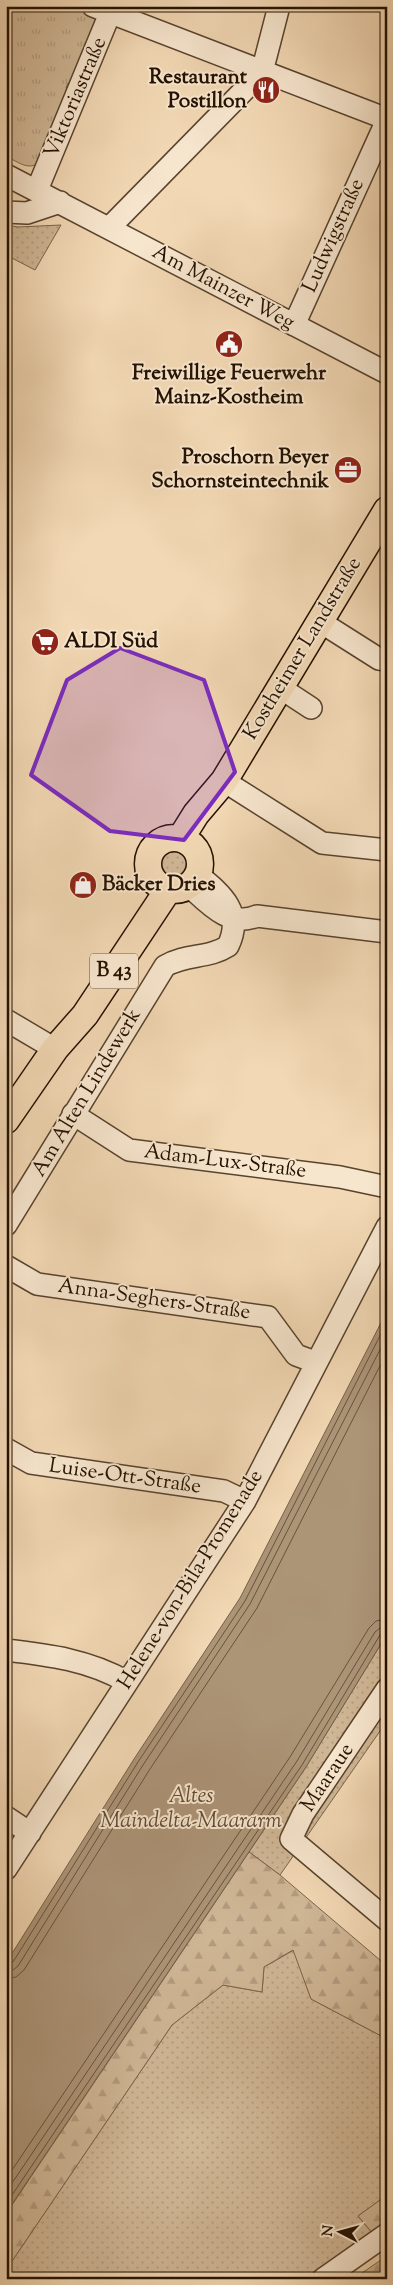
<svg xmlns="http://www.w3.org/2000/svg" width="393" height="2285" viewBox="0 0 393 2285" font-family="'Sorts Mill Goudy',serif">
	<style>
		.grass { fill: url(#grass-dots); stroke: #7a644a }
		.forest { fill: url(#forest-firs); stroke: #7a644a }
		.park { fill: url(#park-tufts); stroke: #7a644a }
		.water { fill: #ac9477; stroke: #766047 }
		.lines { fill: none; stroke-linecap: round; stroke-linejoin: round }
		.shore { stroke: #68523c; stroke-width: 1 }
		.minor-casing { stroke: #58432d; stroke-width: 24 }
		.major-casing { stroke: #241100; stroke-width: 29 }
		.minor { stroke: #f7e6ce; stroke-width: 21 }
		.major { stroke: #f2d8b4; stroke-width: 26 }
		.marked { fill: #7b2cbf; fill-opacity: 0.2; stroke: #7b2cbf; stroke-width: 4; stroke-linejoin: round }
		.labels { text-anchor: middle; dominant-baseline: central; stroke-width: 4; stroke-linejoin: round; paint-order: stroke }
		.shield { fill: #f7e6ce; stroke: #63513e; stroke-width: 1 }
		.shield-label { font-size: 20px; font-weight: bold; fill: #241100 }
		.poi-label { font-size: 21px; font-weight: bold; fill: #241100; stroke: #f7e6ce; text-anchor: end }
		.street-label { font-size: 21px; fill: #241100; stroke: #f7e6ce }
		.water-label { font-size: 22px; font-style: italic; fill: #614c36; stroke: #f7e6ce }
	</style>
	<defs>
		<pattern id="grass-dots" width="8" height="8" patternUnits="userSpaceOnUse" patternTransform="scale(1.25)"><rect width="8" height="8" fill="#cfb695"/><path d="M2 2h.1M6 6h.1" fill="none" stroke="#b29b7f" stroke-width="1.8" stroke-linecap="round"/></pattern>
		<pattern id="forest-firs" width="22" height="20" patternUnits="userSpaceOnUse" patternTransform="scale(1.25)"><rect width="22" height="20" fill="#cfb695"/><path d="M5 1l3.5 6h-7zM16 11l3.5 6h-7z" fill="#b29b7f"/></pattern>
		<pattern id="park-tufts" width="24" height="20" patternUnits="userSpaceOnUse" patternTransform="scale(1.25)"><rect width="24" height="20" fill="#cfb695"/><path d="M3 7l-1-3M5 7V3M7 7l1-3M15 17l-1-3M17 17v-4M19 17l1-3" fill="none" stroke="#b29b7f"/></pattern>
	</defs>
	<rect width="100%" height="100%" fill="#f2d8b4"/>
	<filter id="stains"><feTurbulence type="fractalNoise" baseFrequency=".004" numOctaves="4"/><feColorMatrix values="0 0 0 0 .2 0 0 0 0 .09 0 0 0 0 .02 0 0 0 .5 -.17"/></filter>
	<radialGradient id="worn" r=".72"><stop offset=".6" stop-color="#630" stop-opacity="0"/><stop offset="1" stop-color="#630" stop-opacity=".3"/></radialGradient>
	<path class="grass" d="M6,225l12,2 43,-2 -26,45 -29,-15z
		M156 864a18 18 0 1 1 36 0a18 18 0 1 1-36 0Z
		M387,1634v87l-107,154 -31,-23 57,-85z
		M294,1950l17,49 76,40v156l-29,21 16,19 -59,44h-309v-9l166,-245 51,-40 39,7 2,-25z"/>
	<path class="forest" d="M249,1852l31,23 107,91v73l-76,-40 -18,-49 -29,17 -2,25 -39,-7 -51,40 -166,245v-56z
		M387,2195v32l-13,8 -16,-19z
		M387,2256v23h-34z"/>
	<path class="park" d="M6,6h76l14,12 2,8 -26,59 -4,-2 -2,5 4,2 -33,74c-10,6 -21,-3 -31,-8z"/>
	<path class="water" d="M387,1311v323l-81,133 -300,446v-250l128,-204 106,-161z"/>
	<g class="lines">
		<path class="shore" d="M6,1965l7,-3 125,-200 107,-161 142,-279
			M6,1971l7,-1 5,-4 125,-201 107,-161 137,-268
			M6,1979l10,-2 8,-7 126,-201 107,-161 130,-256
			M6,2179l284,-422 79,-129 7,-7 11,-2
			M6,2192l291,-431 78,-129 5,-4 7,-2
			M6,2204l296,-439 78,-130 7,-2"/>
		<defs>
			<path id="minor" d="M93,6l294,113
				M6,175l381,198
				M37,190l76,-184
				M6,212l21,1 33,-11
				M109,228l153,-156 17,-66
				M294,325l93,-205
				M319,621l60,38 8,1
				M279,687l32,21
				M224,781l98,62 65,7
				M189,886c19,17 40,42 68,30l130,16
				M6,1020l49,29
				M73,1114l56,36 211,27 47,10
				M6,1225l159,-259c22,-13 43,-7 63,-20 16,-33 -6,-52 -30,-71
				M6,1266l31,18 231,33 28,38 19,7
				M6,1449l25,14 193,28 21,10
				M6,1650c43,5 83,10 121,32
				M387,1689l-84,125 -12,25 96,81
				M6,1817l24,16
				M6,1869l239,-368 142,-274
				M323,2279l64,-45"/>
			<path id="major" d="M148 864a26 26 0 1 1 52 0a26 26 0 1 1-52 0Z
				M181,838l15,-24 28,-33 163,-271
				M6,1120l49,-71 30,-34 83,-125"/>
		</defs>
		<use href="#minor" class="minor-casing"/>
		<use href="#major" class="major-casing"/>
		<use href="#minor" class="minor"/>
		<use href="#major" class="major"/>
	</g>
	<path class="marked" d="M120,648l84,32 31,92 -51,68 -74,-9 -79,-56 36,-95z"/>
	<defs>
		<symbol id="restaurant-disc" viewBox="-11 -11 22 22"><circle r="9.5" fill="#8f2418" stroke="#f7e6ce"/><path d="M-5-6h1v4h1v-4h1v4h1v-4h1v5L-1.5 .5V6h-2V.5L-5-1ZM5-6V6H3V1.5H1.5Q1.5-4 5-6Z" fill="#fff"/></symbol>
		<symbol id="civic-disc" viewBox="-11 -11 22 22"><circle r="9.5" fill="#8f2418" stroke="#f7e6ce"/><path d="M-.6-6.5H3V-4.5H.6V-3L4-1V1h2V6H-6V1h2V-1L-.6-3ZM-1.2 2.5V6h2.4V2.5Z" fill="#fff"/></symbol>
		<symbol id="office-disc" viewBox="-11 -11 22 22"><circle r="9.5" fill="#8f2418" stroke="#f7e6ce"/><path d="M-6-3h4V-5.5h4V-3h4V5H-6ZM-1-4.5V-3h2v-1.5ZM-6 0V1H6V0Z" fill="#fff"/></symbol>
		<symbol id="supermarket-disc" viewBox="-11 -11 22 22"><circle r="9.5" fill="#8f2418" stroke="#f7e6ce"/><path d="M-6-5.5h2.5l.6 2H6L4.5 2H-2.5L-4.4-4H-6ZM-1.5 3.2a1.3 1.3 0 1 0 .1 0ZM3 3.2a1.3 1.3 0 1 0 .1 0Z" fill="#fff"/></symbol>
		<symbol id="shop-disc" viewBox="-11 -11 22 22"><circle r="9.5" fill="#8f2418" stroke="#f7e6ce"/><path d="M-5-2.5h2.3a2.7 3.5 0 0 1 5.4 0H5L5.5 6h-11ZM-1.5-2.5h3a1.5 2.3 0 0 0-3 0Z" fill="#fff"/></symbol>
	</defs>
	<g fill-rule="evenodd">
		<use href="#restaurant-disc" x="250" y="74" width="32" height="32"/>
		<use href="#civic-disc" x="213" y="328" width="32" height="32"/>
		<use href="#office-disc" x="332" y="454" width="32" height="32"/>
		<use href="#supermarket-disc" x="29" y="626" width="32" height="32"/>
		<use href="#shop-disc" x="67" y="869" width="32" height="32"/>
	</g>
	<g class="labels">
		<rect class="shield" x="90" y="953.5" width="48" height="35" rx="4"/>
		<g class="shield-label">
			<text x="114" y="971">B 43</text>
		</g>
		<g class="poi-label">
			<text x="247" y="78">Restaurant<tspan x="247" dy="24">Postillon</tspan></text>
			<text x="229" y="374" text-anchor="middle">Freiwillige Feuerwehr<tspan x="229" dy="24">Mainz-Kostheim</tspan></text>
			<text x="329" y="458">Proschorn Beyer<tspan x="329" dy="24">Schornsteintechnik</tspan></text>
			<text x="64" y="642" text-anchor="start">ALDI Süd</text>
			<text x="102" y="885" text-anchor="start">Bäcker Dries</text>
		</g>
		<g class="street-label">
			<text transform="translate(76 98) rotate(-67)">Viktoriastraße</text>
			<text transform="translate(334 236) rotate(-66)">Ludwigstraße</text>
			<text transform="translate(223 288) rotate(28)">Am Mainzer Weg</text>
			<text transform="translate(303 649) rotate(-59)">Kostheimer Landstraße</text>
			<text transform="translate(87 1093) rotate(-59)">Am Alten Lindewerk</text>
			<text transform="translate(225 1162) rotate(7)">Adam-Lux-Straße</text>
			<text transform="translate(154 1300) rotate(8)">Anna-Seghers-Straße</text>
			<text transform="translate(125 1477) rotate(8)">Luise-Ott-Straße</text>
			<text transform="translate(191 1580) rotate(-58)">Helene-von-Bila-Promenade</text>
			<text transform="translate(328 1778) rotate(-56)">Maaraue</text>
		</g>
		<g class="water-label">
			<text x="191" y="1797">Altes<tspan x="191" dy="25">Maindelta-Maararm</tspan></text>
		</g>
	</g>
	<rect width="393" height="2285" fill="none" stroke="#f2d8b4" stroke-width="25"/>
	<rect x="8" y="8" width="378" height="2270" fill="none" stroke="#241100" stroke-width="2.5"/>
	<rect x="12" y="12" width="368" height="2260" fill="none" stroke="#241100"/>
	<g transform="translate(340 2232) rotate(276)" stroke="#f7e6ce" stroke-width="4" paint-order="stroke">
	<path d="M0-4L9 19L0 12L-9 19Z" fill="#241100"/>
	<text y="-8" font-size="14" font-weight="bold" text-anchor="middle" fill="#241100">N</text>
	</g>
	<rect width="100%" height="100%" filter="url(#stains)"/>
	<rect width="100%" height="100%" fill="url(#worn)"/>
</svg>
